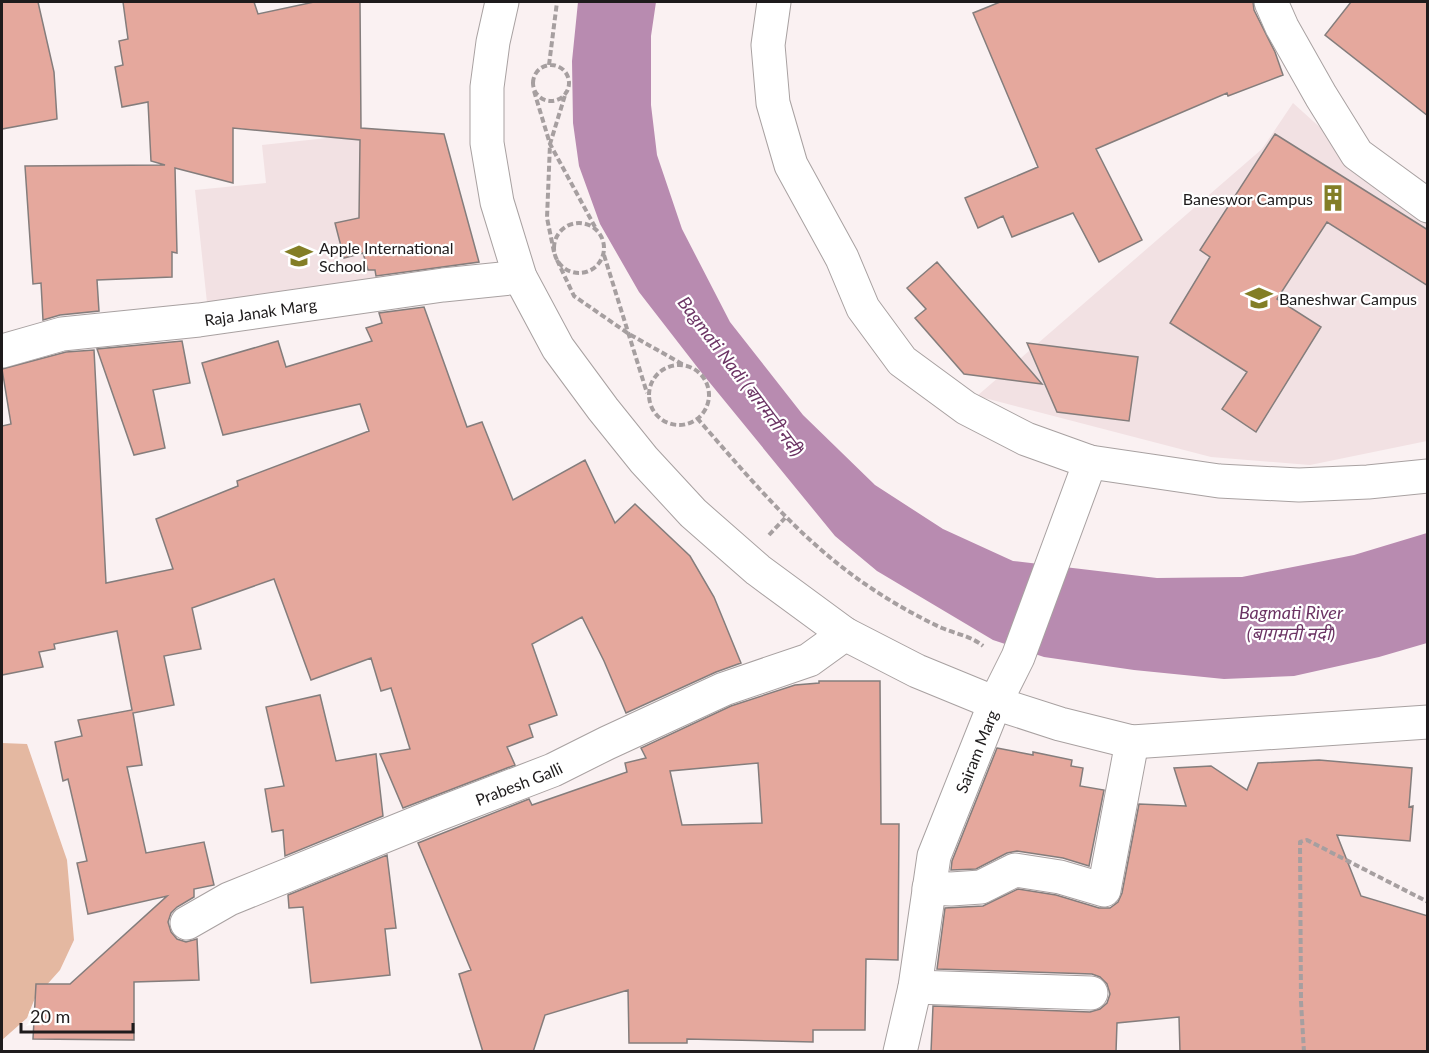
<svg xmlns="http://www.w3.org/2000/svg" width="1429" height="1053" viewBox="0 0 1429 1053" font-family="Lato,'Noto Sans Devanagari',sans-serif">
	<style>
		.built { fill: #f2e1e3 }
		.green { fill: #e4b8a1 }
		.water { fill: #b88bb0 }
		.building { fill: #e5a89d; stroke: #847d7c; stroke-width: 1.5; fill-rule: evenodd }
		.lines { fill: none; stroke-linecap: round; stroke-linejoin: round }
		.minor-casing { stroke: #a8a1a1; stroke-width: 35 }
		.path { stroke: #a69fa0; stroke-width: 4; stroke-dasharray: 6 3; stroke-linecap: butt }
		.minor { stroke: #fff; stroke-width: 33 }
		.labels { text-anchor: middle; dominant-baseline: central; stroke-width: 4.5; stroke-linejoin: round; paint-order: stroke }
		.poi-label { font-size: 16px; fill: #1e1b1c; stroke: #fff; text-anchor: start }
		.street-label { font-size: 16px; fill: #1e1b1c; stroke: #fff }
		.water-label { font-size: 18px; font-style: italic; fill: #6c3464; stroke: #fff }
	</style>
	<rect width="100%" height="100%" fill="#faf1f2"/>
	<path class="built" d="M1293,103l30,27 104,70v241l-117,24 -99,-8 -234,-61 285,-247z
		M383,132l17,159 -192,21 -13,-122 71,-7 -4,-38z"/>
	<path class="green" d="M2,743l25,1 40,116 7,80 -14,30 -25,28 -8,20 -25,22z"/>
	<path class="water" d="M578,2h78l-5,34v69l6,50 25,74 48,93 73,93 72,70 68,44 70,32 144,17 85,-1 112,-22 73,-22v110l-48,14 -85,19 -70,3 -90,-9 -90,-13 -51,-17 -116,-69 -42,-35 -134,-164 -62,-80 -39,-68 -21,-58 -6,-43 -1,-62z"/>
	<path class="building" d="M2,2h36l16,70 3,47 -55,10z
		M123,2h131l4,12 56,-12h46l1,126 83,6 35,128 -103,14 -1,-6h-7l-5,-17 -19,5 -9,-35 24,-5 1,-78 -127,-12v55l-58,-15 2,85 -5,-1v25l-75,3 2,31 -39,4 -17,5 -2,-37 -8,1 -8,-118 140,-1 -14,-4 -3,-59 -26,5 -7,-40 8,-2 -4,-24 9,-2z
		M1000,2h253l1,8 21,42 8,23 -55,21 -1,-3 -131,56 46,91 -43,22 -26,-49 -61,24 -9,-21 -25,12 -13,-30 73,-31 -65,-154z
		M1351,2h77v114l-103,-81z
		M1275,134l153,96v56l-101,-64 -50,77 44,28 -65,105 -34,-23 25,-37 -77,-49 40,-66 -10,-7z
		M937,262l105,122 -78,-10 -49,-56 11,-9 -19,-21z
		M424,307l43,120 15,-5 31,78 72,-40 30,63 20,-19 55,52 24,41 27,66 -25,9 -90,41 -22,-52 -22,-44 -50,27 25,71 -28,10 4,12 -26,10 8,18 -112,43 -23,-54 30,-5 -19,-61 -10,3 -10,-33 -60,22 -37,-101 -82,29 9,41 -37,7 10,49 -41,8 9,52 -15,2 19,86 58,-11 10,43 -20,4v8l-17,10 -6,6 -3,9 3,10 6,7 9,3 11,-3 2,41 -65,2v58l-101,-1 3,-55h34l97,-88 -79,18 -11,-51 10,-2 -19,-82 -5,2 -8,-39 27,-6 -4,-16 54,-10 -15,-79 -63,13 1,5 -16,3 4,15 -41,8v-249l9,-2 -9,-55 64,-17 28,-2 12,233 67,-14 -17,-50 82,-33 -1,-5 132,-50 -9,-27 -137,31 -21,-72 76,-22 8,26 86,-26 -6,-13 16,-5 -3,-10z
		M182,341l8,42 -37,7 12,58 -31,7 -37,-106z
		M1027,343l111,14 -9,64 -72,-9z
		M819,681h61l1,143h18l-1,136 -32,-1 -1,71h-52v12l-126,-3v4h-58l-1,-53 -83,25 -12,37h-50l-24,-78 12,-4 -53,-127 111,-44 3,6 95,-33 -2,-9 21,-5 -5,-10 90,-42 64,-21 24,-2zM758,763l4,60 -80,2 -12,-54z
		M320,695l16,66 40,-7 7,62 -98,40 -2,-26 -11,2 -7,-43 19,-3 -18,-79z
		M997,748l36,7v-3l39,8 -1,6 12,2 -3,18 24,4 -15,76 -26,-8 -46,-7 -10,2 -31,16 -25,1 1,-9z
		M1319,760l93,8 -3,39 4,-1 -3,35 -73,-6 24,61 67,20v136h-248l-1,-35 -62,6 -1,29h-185l2,-46 157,6 10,-3 7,-6 3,-9 -3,-10 -7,-7 -8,-3 -155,-5 8,-61 38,-2 35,-17 38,6 43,13h11l8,-6 4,-9 17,-89 47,2 -12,-38 37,-2 36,24 11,-27z
		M387,855l9,73 -11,1 5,46 -79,8 -8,-76 -14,1 -1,-13z"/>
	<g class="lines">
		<defs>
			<g id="minor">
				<path d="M502,2l-9,40 -6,45v56l10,59 23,75 38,71 45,61 41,51 49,53 65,57 87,64 72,37 78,32 65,21 72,18 296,-20"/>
				<path d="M774,2l-6,43 5,58 18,62 51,93 21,50 39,53 64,47 60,31 64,23 129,19 80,4 69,-3 60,-6"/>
				<path d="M1271,2l11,25 39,69 36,58 71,52"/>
				<path id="s1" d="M2,351l60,-17 137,-14 244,-35 77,-8"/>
				<path d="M929,888l22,1 30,-2 34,-17 45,7 44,13 28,-148"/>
				<path id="s2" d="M187,923l42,-24 207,-84 117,-45 54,-27 117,-54 85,-29 36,-26"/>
				<path d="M915,987l176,6"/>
				<path id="s3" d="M900,1052l15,-65 19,-131 61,-153 23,-46 72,-195"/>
			</g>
		</defs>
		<use href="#minor" class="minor-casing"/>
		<path class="path" d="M533 83a18 18 0 1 1 36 0a18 18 0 1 1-36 0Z
			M549,65l8,-63
			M534,91l16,53 45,83
			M554 248a25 25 0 1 1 50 0a25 25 0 1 1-50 0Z
			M554,252l-7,-34 3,-74 16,-52
			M604,255l43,138
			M557,260l17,36 55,38 55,31
			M649 395a30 30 0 1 1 60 0a30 30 0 1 1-60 0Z
			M697,418c57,65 107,127 180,174 20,13 43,26 65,36 14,6 29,8 41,18
			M769,535l16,-17
			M1304,1052l-3,-50 -1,-160 7,-2 121,62"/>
		<use href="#minor" class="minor"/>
	</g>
	<defs>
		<symbol id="building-bare" viewBox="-9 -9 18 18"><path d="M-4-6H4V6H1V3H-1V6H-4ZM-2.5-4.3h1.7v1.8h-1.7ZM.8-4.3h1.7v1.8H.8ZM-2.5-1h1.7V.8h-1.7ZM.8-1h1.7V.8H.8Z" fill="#837e26" stroke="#fff" stroke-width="2.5" paint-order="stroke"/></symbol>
		<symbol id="school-bare" viewBox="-9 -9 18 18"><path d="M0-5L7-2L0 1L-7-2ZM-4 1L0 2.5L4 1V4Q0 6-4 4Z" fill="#837e26" stroke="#fff" stroke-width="2.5" paint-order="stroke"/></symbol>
		<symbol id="university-bare" viewBox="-9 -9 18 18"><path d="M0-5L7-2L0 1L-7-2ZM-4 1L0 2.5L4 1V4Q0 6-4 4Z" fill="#837e26" stroke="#fff" stroke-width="2.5" paint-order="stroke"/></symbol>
	</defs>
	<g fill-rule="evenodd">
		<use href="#building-bare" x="1314" y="179" width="38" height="38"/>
		<use href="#school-bare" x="280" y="237" width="38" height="38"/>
		<use href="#university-bare" x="1240" y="279" width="38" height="38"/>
	</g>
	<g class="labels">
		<g class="poi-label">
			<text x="1313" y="198" text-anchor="end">Baneswor Campus</text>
			<text x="319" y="247">Apple International<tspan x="319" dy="18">School</tspan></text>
			<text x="1279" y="298">Baneshwar Campus</text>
		</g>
		<g class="street-label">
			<text stroke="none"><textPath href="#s1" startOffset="262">Raja Janak Marg</textPath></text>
			<text stroke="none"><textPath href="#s3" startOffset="312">Sairam Marg</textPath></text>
			<text stroke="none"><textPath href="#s2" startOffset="360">Prabesh Galli</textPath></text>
		</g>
		<g class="water-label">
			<text transform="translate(741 376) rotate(53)">Bagmati Nadi (बागमती नदी)</text>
			<text x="1291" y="612">Bagmati River<tspan x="1291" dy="21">(बागमती नदी)</tspan></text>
		</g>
	</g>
	<rect width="1429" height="1053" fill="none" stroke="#1e1b1c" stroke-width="6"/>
	<path d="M21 1023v9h112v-9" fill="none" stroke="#1e1b1c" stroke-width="3"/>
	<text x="30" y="1023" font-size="18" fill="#1e1b1c" stroke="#ffffff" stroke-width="4.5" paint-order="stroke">20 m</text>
</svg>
